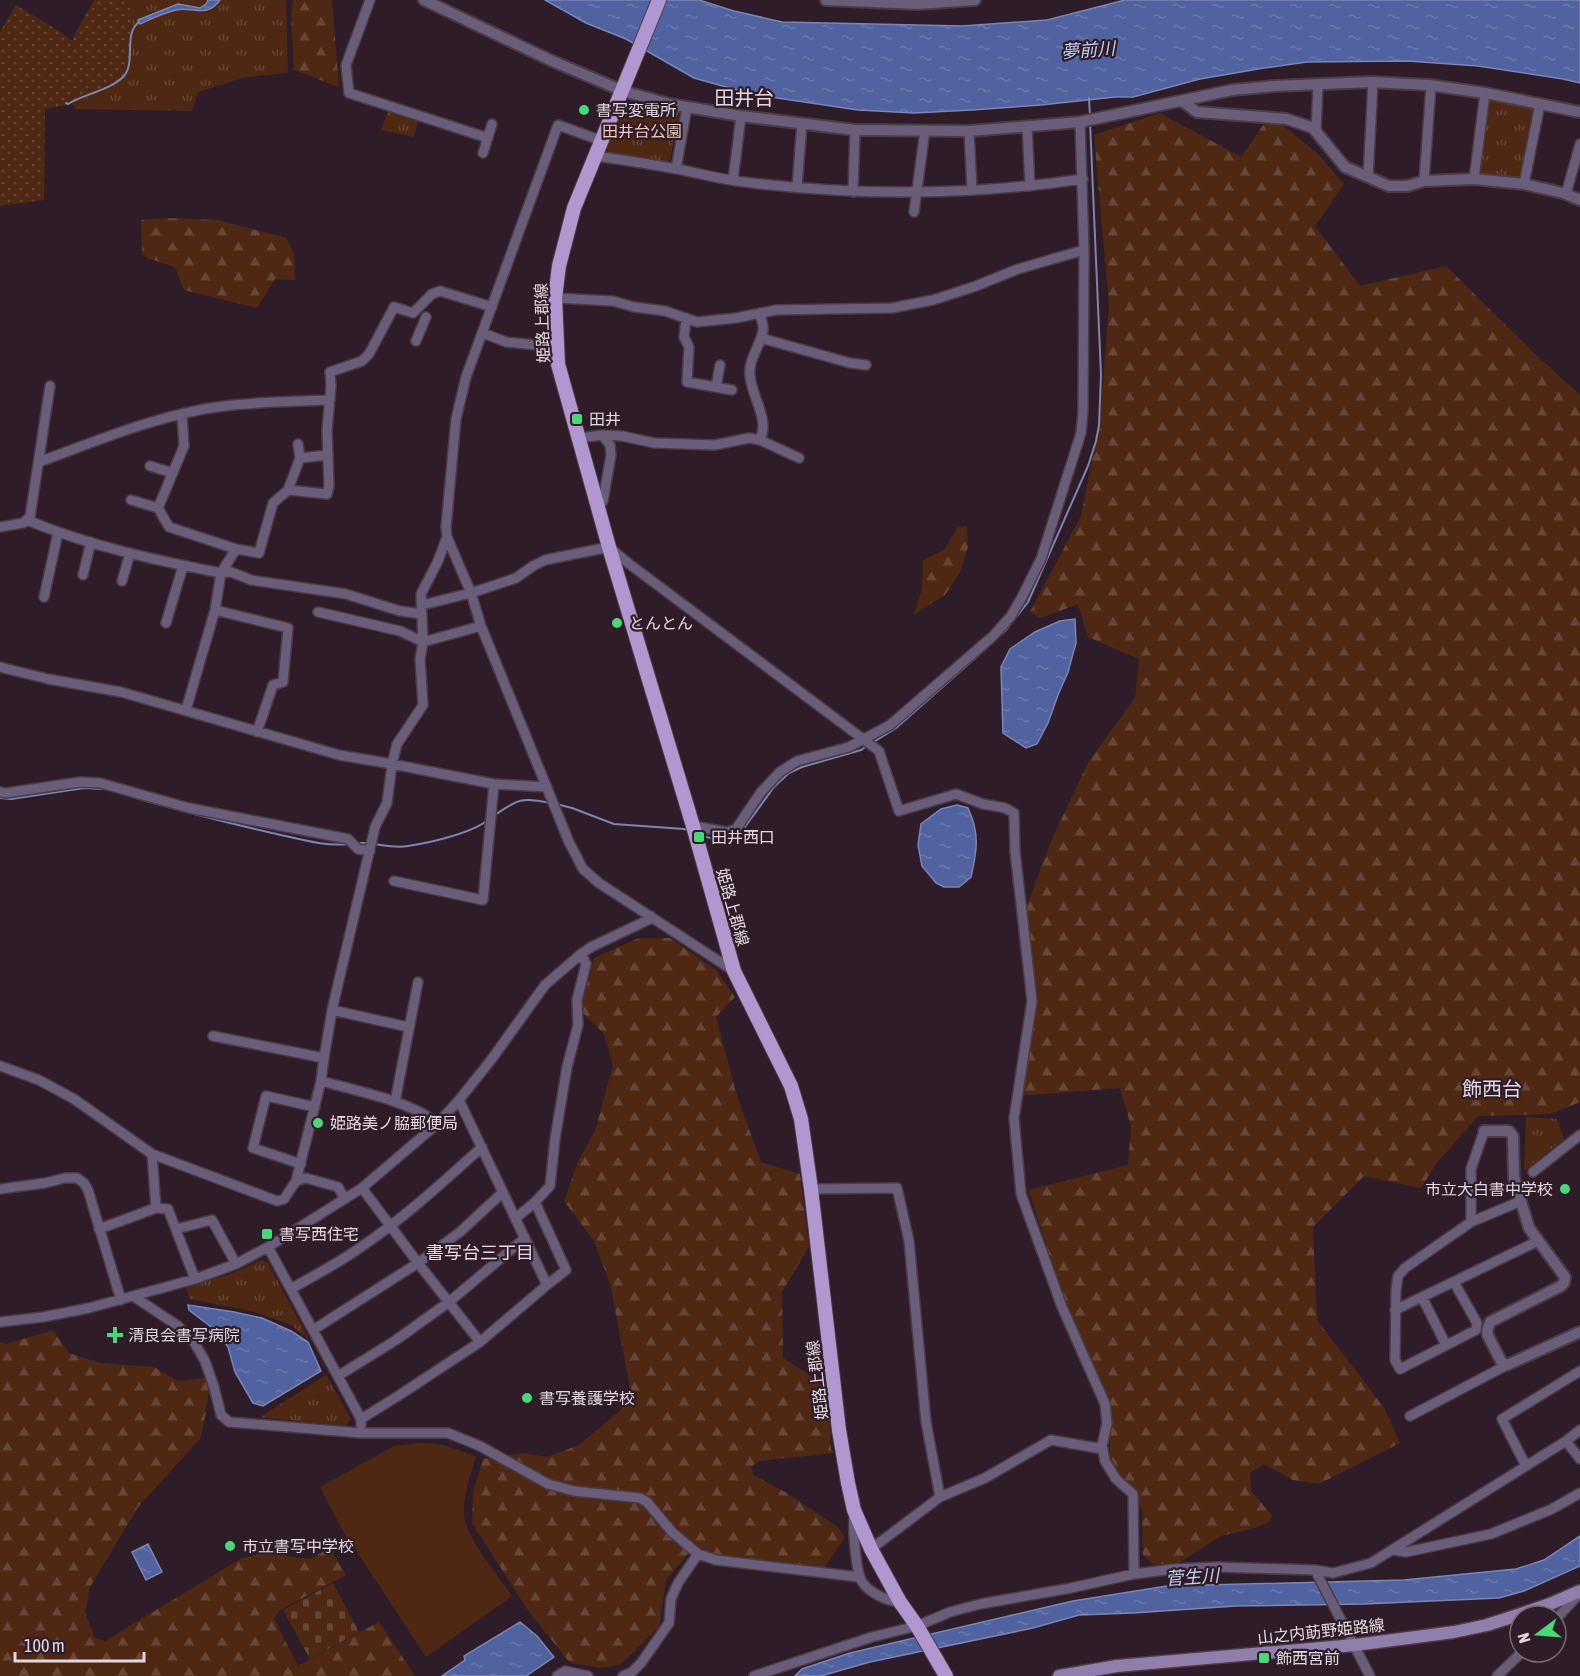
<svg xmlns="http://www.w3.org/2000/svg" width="1580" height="1676" viewBox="0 0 1580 1676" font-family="'Asap Condensed','Noto Sans JP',sans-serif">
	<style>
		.grass { fill: url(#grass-dots) }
		.forest { fill: url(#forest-firs) }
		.cemetery { fill: url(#cemetery-stones) }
		.park { fill: url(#park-tufts) }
		.pitch { fill: #4e2813 }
		.water { fill: url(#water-ripples); stroke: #7c85b3; stroke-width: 1.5 }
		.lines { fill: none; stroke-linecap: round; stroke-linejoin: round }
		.stream { stroke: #7c85b3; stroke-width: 2 }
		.minor-casing { stroke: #4b3b45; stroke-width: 12 }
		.tertiary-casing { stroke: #4b3b45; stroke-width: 14 }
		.secondary-casing { stroke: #4b3b45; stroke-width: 15 }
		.primary-casing { stroke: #4b3b45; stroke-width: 16 }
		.minor { stroke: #695d79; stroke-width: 9 }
		.tertiary { stroke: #695d79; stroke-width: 10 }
		.secondary { stroke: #917eaa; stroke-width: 12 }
		.primary { stroke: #b097d0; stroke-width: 14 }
		.poi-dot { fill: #4ad778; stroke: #2e1d28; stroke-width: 2 }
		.labels { text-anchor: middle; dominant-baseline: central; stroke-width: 4.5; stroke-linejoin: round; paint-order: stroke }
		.poi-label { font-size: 16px; fill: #e3d6de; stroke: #2e1d28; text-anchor: start }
		.park-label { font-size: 16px; fill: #f2cab7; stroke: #2e1d28 }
		.street-label { font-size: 16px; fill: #e3d6de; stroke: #2e1d28 }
		.water-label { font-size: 18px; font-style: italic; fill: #c2cff3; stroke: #2e1d28 }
		.neighbourhood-label { font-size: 18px; fill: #e3d6de; stroke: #2e1d28 }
		.quarter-label { font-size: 20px; fill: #e3d6de; stroke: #2e1d28 }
	</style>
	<defs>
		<pattern id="grass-dots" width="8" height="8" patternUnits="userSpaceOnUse" patternTransform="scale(1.5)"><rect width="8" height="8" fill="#4e2813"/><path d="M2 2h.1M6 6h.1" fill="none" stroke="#674635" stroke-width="1.8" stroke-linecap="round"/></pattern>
		<pattern id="forest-firs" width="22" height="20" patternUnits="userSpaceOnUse" patternTransform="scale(1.5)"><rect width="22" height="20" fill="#4e2813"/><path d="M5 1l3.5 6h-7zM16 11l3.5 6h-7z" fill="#674635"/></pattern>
		<pattern id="cemetery-stones" width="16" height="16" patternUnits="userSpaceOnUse" patternTransform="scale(1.5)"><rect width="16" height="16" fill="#4e2813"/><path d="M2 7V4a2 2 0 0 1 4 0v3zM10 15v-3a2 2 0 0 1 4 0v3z" fill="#674635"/></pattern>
		<pattern id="park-tufts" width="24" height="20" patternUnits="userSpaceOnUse" patternTransform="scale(1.5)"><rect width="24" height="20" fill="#4e2813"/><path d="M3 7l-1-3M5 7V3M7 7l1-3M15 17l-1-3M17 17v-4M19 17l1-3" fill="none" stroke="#674635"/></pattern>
		<pattern id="water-ripples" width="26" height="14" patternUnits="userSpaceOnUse" patternTransform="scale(1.5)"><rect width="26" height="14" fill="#5062a0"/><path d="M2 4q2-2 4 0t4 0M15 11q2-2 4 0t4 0" fill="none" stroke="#6978ad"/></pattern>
	</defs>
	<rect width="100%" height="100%" fill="#2e1d28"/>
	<path class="grass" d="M94,0h29l7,8 3,5 -4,33v22l-4,9 -31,20 -22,7 -27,5 -1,91 -44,6v-174l16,-27 46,28 9,8z"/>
	<path class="forest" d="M293,0h39l7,87 -45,-17 -3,-52z
		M1160,113l81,44 29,-42 48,39 26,30 -29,42 45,60 86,-20 87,86 47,43v707l-29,12 -73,2 -42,48 -15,24 -57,-12 -51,51 4,93 67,88 16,35 -81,41 -26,-4 -29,-16 -14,9 1,18 21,24 -3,7 -14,6 -34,8 -41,26 -26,3 -11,-10 -1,-45 -32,-53 -1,-57 -50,-114 -30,-96 99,-25 3,-39 -11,-38 -101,8 13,-102 -14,-65 33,-88 38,-80 46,-63 4,-39 -51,-22 -10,-33 -37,14 -11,-6 51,-96 19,-97 9,-113 -15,-171z
		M167,218l51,2 68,18 8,16 1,26 -20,-1 -18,29 -73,-18 -9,-23 -28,-9 -5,-5 -1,-33z
		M967,526l1,21 -7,24 -16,24 -31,19 8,-25 1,-29 21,-10 14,-23z
		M639,938h31l46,32 19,27 -19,20 21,79 24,66 39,12 9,73 -27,45 1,66 45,29 3,62 3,4 -75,8 -8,6 2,8 32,17 53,35 7,10 -21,31 -111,-14 -19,-7 -28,33 -7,47 -39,38 -18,3 -32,-5 -43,-54 -55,-86 1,-31 10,-33 41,-6 23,4 32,-12 42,-35 9,-22 -20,-105 -16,-42 -30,-40 14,-39 17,-31 18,-65 -9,-32 -24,-24 14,-52z
		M53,1330l16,23 31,10 54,4 24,14 27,-3 4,14 -5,31 -4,16 -62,68 -48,80 -5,26 10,25 10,3 137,-83 24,-5 44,6 20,-11 16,27 -66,35 -6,9 24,47 81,-44 36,54h-415v-334l6,2z"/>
	<path class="cemetery" d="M333,1583l26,49 -49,27 -27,-49z"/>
	<path class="park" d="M123,0h163l2,73 -42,4 -48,15 -6,19 -116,-2 -4,-5 22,-7 31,-20 4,-9v-22l4,-33 -3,-5z
		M1492,99l39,7 3,6 -12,64 -4,3 -36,-3 -3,-4 9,-70z
		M630,102l49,10 -9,48 -5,2 -55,-9 -4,-6 17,-42z
		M388,112l30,9 -4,16 -33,-7z
		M1526,1117l31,2 7,20 -40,32z
		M262,1260l6,3 41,76 -20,-15 -34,-12 -65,-13 -4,-11 42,-13z
		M326,1375l25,44 -6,7 -85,-9z"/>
	<path class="pitch" d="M417,1443c27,0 35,4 59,14 -6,20 -15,43 -11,64 3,17 36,59 47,75l-86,61 -83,-126 -23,-44 74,-41z"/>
	<path class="water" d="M208,0h12c-14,19 -26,6 -44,10 -13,3 -25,9 -36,14l-2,-4 40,-16 22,4 6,-4z
		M545,0h154l35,11 48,11 180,4 85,-6 78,-20h455v83l-17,-4 -85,-13 -70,-5 -101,1 -43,6 -64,11 -67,18h-18l-74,8 -69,5 -58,3 -56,-3 -107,-16 -57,-16 -68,-39 -40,-16z
		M1075,619l1,24 -8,29 -10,23 -10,28 -11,21 -11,4 -23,-15 -2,-66 9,-18 25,-17 25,-11z
		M957,805l11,3c12,26 9,42 3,69l-12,10h-15l-8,-4 -14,-17 -4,-21 3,-21 20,-15z
		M188,1305l46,7 28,6 29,13 17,11 13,29 -58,35 -10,-3 -18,-31 -7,-25 -13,-17 -26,-20z
		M1580,1536v30l-56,25 -25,7 -135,6 -128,2 -103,7 -54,2 -46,13 -163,34 -49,14h-26l7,-7 48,-16 223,-52 94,-15 237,-6 112,-11 28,-9z
		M148,1544l14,28 -16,8 -14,-28z
		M520,1622l17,14 17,21 -28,19h-84l23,-16 -1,-4z"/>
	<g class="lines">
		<path class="stream" d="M1089,98l1,18
			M66,103l2,1c16,-10 43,-14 56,-28 12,-14 -1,-42 15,-54
			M998,637l8,-7 22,-28 60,-136 8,-25 3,-16 2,-50 -11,-253
			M872,743l24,-15 94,-83
			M133,797c46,14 92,25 139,36 24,5 52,14 77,11
			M0,798l11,1 73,-11 20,1
			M556,804l16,4 42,16 70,5 6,2
			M495,815c23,-16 27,-18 55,-12
			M701,835c14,5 25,9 38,0l35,-48 15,-14 13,-6 59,-17 6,-4
			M358,843h12
			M375,844c11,2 22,4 33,2 21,-3 64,-13 80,-26"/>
		<defs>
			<path id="minor" d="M370,0l-24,65 3,28 139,45
				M1027,126l3,60
				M969,131l3,59
				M1316,132l2,-48
				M602,141l-44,-16 -92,252 -10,42 -10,108 1,10 24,56 10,33 88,216 14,27 16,14 135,88
				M483,153l9,-29
				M596,156c27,4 54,8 81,13 20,4 39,9 59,12 115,15 232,15 347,-2
				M676,169l11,-62
				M1368,177l5,-95
				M1474,179l11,-86
				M733,180l8,-64
				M1424,181l7,-95
				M1524,184l16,-80
				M797,187l5,-64
				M853,192l2,-62
				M1566,194l14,-50
				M914,212l11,-82
				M555,298l58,3 21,6 31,4 32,11 39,-4 40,-8 116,-2 41,-8 43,-14 42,-17 66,-19
				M760,313c1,6 4,13 3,18 -3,15 -15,29 -13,45 2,22 20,43 10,64l39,18
				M686,318l-2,19 5,10 -2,35 45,8
				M483,333l23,9 51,5
				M761,338l89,25 16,2
				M416,341l10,-24
				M716,387l4,-22
				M579,438l23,-3 20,1 32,7 61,2 34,-7 11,2
				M300,458l28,-3
				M39,462c60,-22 121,-48 185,-56 35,-4 70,-5 106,-6
				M150,466l23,7
				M288,490l12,-32 -2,-14
				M131,500l27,8 11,19 67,22 23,4 14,-50 15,-13 39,4 2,-8 -2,-56 4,-44 -1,-14 32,-11 7,-7 25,-47 19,6 19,-19 8,-3 52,16
				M597,505l6,-4 8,-46 -1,-10 -8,-10
				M158,508l26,-62 -2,-31
				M27,520c62,26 128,40 194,53l10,-1 20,8 95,14 54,17 22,3
				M0,527l23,-4 7,-6 20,-131
				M83,575l8,-33
				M122,581l8,-28
				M44,597l14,-64
				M422,605l49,-12 45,-15 17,-12 12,-6 64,-13 19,16 251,188 20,60 57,-17 27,10 22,4 9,5 1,38 17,150 -18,117 7,76 41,113 43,97 2,19 -5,23 3,15 11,18 17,15 1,80
				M215,610l73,18 -5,54 -10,3 -16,47
				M318,612l82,19 23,11 58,-16
				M166,623l17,-57
				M0,667l48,12 73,13 218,63 53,9 102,20 53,3
				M186,710l29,-100 6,-37 15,-24
				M0,792l6,1 74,-11 20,1 89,25 159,31 10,10 12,2
				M693,826l34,6 9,-3 25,-37 19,-20 17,-11 52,-14 41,-22 103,-89 18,-20 11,-19 19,-38 40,-126 2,-21 1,-162 -4,-128
				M394,881l89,19 11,-116
				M332,1010l76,17
				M213,1036l111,22
				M0,1066l39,14 35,19 78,55 125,47 7,-2 12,-18 25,-100 3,-23 8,-48 43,-183 12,-24 5,-39 5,-20 26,-39 -3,-46 3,-17 -2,-48 17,-33 9,-24
				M321,1081c29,8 96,22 116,43
				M395,1102l23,-120
				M152,1154l4,54
				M301,1164l-48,-16 13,-52 49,11
				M1533,1172l47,-37
				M296,1181l10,-3 32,9 7,12
				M362,1188l56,75 62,79
				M0,1189l45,-6 20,-5h12l7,5 4,7 33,110
				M811,1189l86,-1 12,53 17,181 14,75 -69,52
				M535,1202l31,68 -19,15
				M516,1218l19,-16 15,-16 5,-47 12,-72 11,-42 -1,-25 9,-36 -5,-10
				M1471,1222v-53l13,-38
				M99,1229l57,-21 12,1 27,70
				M176,1229l36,-9 24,44
				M268,1247l93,172v6
				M1454,1282l23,41 -1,7 -76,39 -5,-9 1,-70 2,-14 7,-8 66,-46 50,-21
				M291,1289c22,-13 46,-25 67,-40 45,-30 84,-66 124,-102
				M133,1296l45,30 16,16 11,19 9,26 7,28 8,7 132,11h87l32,13 68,38 26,7 66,7 7,4 25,30 26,22 18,6 143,17
				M1422,1297l24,48
				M1395,1310l143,-69
				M0,1322l43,-5 46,-9 106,-29 41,-15 32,-17 94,-59 75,-64 22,-24 32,-40 54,-75 36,-31 10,-7 57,-27 3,-4
				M313,1330l105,-67 42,-31 42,-39
				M338,1376l58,-36 53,-38 76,-64
				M1410,1416l97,-51
				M361,1419l37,-23 82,-54 67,-57 -88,-185
				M1566,1441l14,18
				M1526,1466l-24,-47 78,-48
				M940,1497l45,-19 66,-38 52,9
				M854,1512c-1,14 1,61 9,71 7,10 24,18 37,19
				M1393,1550l13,2 85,-18 61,-25 28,-16
				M1315,1570l55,106
				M1556,1619l24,-26
				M557,1676l8,-5 23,5
				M623,1676l9,-4 9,-9 28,-40 2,-24 7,-16 20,-29
				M754,1676l118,-39 45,-11 33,-14 30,-8 91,-16 63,-14 40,-5 43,-2 98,3 18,3 38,-10 195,-122 14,-11
				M1497,1676l25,-24"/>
			<path id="tertiary" d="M424,0l126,60 73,31 46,13 72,12 114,14 114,1 111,-9 152,-32 42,-4 98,-4 57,3 56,8 95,19
				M826,0l92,4 57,-4
				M1182,101l15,11 90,7 26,9 32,39 44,19h18l17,-5 50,-2 50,5 39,9 17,7
				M1484,1131h25l4,5 1,42 15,50 36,49 -1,6 -3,3 -71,36 -3,9 1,5 14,27 5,2 73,-33"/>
			<path id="secondary" d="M1059,1676l58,-10 238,-21 99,-13 33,-7 31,-10 32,-11 30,-13"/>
			<path id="primary" d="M659,0l-85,208 -15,58 -4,32 3,66 51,183 84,279 41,145 57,115 10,33 10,70 28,241 9,53 6,27 17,39 29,53 17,24 29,50"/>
		</defs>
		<use href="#minor" class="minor-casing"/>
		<use href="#tertiary" class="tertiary-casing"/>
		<use href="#secondary" class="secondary-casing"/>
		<use href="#primary" class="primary-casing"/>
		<use href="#minor" class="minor"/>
		<use href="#tertiary" class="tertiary"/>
		<use href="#secondary" class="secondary"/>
		<use href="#primary" class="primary"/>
	</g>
	<g class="poi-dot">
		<circle cx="584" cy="110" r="6"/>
		<rect x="571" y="413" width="12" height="12" rx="3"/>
		<circle cx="617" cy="623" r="6"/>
		<rect x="693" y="831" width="12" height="12" rx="3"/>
		<circle cx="318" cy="1123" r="6"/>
		<circle cx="1565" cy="1189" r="6"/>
		<rect x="261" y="1228" width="12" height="12" rx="3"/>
		<path d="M112 1326h6v6h6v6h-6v6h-6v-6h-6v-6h6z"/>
		<circle cx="527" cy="1398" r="6"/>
		<circle cx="230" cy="1546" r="6"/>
		<rect x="1258" y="1652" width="12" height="12" rx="3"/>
	</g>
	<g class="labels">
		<g class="poi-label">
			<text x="596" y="110">書写変電所</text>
			<text x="589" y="419">田井</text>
			<text x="629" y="623">とんとん</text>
			<text x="711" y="837">田井西口</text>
			<text x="330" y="1123">姫路美ノ脇郵便局</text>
			<text x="1553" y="1189" text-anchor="end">市立大白書中学校</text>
			<text x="279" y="1234">書写西住宅</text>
			<text x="128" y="1335">清良会書写病院</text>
			<text x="539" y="1398">書写養護学校</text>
			<text x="242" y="1546">市立書写中学校</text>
			<text x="1276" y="1658">飾西宮前</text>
		</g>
		<g class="park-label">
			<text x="642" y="131">田井台公園</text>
		</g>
		<g class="street-label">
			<text transform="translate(542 323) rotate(-92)">姫路上郡線</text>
			<text transform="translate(733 907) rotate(74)">姫路上郡線</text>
			<text transform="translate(817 1380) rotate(-97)">姫路上郡線</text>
			<text transform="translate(1321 1631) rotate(-6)">山之内莇野姫路線</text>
		</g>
		<g class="water-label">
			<text transform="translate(1088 50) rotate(-4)">夢前川</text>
			<text transform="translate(1192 1577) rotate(-4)">菅生川</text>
		</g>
		<g class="neighbourhood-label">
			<text x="480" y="1252">書写台三丁目</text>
		</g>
		<g class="quarter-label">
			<text x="744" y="97">田井台</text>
			<text x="1492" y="1088">飾西台</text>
		</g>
	</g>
	<g transform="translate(1538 1634) rotate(254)"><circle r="28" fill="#2e1d28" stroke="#766771" stroke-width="1.5"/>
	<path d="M0-4.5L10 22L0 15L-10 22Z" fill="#4ad778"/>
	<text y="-9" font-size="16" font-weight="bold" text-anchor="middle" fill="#e3d6de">N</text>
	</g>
	<path d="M15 1652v9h129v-9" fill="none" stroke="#e3d6de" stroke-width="3"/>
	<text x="24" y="1652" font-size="18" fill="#e3d6de" stroke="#2e1d28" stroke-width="4.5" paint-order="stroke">100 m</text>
</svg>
